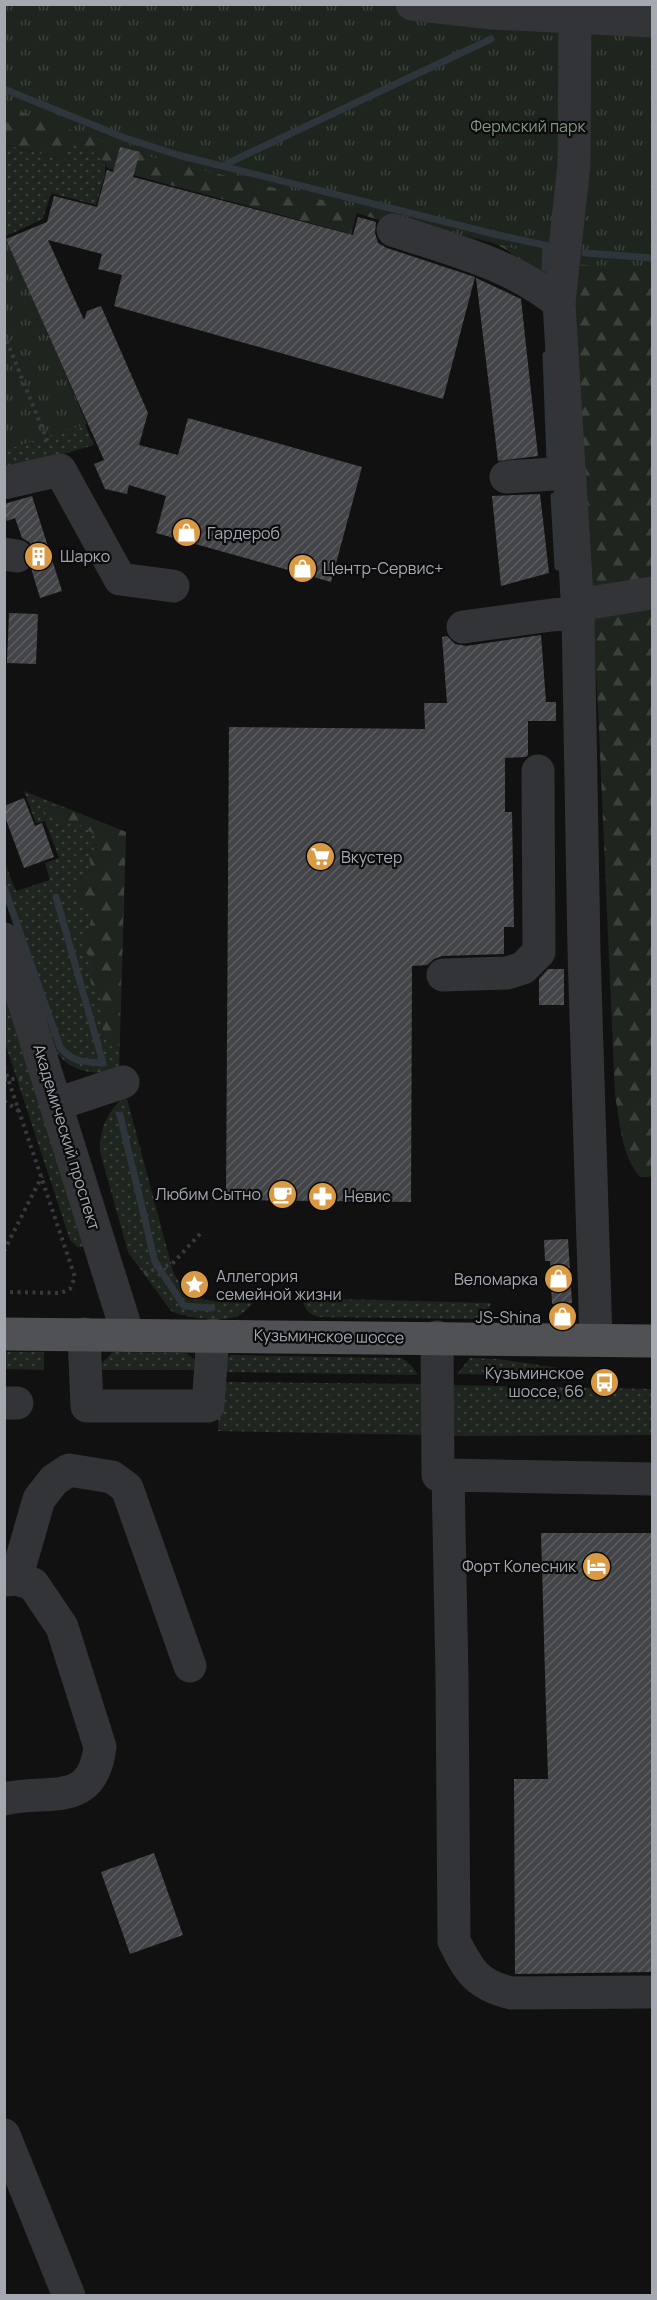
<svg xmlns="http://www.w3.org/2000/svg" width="657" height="2300" viewBox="0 0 657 2300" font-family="Manrope,sans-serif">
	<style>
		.grass { fill: url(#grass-dots) }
		.forest { fill: url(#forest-firs); fill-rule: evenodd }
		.park { fill: url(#park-tufts) }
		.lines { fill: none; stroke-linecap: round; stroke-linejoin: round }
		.stream { stroke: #2e363b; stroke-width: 7 }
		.building { fill: url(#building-hatch) }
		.path { stroke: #393a3e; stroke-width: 4; stroke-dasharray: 3 4.5; stroke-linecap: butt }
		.minor { stroke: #333437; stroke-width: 33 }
		.major { stroke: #4f5155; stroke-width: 33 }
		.labels { text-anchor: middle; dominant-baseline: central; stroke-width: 4.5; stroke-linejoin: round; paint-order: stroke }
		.park-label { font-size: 16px; fill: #7e9a7d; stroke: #0c0c0d }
		.poi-label { font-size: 16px; fill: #a4a9b1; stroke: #0c0c0d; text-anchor: start }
		.street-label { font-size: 16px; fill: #a4a9b1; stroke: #0c0c0d }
	</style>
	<defs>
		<pattern id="grass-dots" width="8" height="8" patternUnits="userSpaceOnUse" patternTransform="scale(1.5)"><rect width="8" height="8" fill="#1e241e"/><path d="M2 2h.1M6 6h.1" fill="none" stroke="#3c413c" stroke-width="1.8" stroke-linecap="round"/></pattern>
		<pattern id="forest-firs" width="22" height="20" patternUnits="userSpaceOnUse" patternTransform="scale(1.5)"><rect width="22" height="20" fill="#1e241e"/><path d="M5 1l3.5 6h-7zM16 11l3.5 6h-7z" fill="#3c413c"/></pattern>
		<pattern id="park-tufts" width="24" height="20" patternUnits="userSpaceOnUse" patternTransform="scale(1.5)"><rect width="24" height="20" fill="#1e241e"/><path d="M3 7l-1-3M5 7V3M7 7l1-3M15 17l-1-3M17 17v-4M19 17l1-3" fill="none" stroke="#3c413c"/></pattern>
		<pattern id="building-hatch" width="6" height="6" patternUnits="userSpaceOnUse" patternTransform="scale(1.5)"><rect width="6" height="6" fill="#434447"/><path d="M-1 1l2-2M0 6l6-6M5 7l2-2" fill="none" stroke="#5b5c5f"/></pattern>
	</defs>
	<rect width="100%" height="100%" fill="#111112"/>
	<path class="grass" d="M74,139c40,27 35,21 22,66l-45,-12 -8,26 -37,17 -1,3 -1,-95 59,16z
		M4,241l90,204 -89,26h-1z
		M24,791l102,41 -7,240c-27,2 -47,1 -64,-21l-50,-151 -1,-39 12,30 34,-11 -5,-17 14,-5 -14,-37 -9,2z
		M4,978l80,269h-7l-7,-7 -65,-197z
		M126,1095l47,176c16,36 45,30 80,32 -4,4 -9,10 -15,13 -16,6 -53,2 -67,-5l-43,-59 -28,-100c-1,-24 8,-42 26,-57z
		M303,1298l188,5 -4,10 -14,6 -154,-2c-9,-2 -16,-8 -16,-19z
		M5,1352h39v18l-39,-1z
		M113,1352l73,1 7,5 7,12h-99l1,-7z
		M230,1355l172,3 10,8 6,9 -199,-3z
		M470,1358l28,1 61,9 -1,8 -101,-2z
		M219,1382l204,2 3,51 -208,-4z
		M454,1385l198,4v46l-199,1z"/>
	<path class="forest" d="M354,4l298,24v1147l-3,2h-9c-19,-22 -20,-55 -25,-82l-17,-387 -23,-397 -68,-61 -15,-8 -106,-27 -4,6 -25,-8 -6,21 -244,-66c-5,-16 -23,-17 -33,-29l-11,21 -58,-16 -1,-139zM120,147l16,19 -20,-4z
		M51,803l75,29 -7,218c-22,-6 -16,-34 -17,-53 -19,-18 -8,-16 -11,-35 -1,-6 -7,-12 -9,-17 2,-9 13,-24 8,-33 -4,-6 -11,-10 -15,-18 2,-10 3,-14 13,-16l4,-6 -3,-15 9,-15 -1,-6 -20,-13 -22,-4 -10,-6v-6z"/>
	<path class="park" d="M4,5h648v268l-75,-9 -449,-113 -123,-45z
		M4,233l83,191 -82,26h-1z"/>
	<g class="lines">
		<path class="stream" d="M4,89l121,49 53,17 320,80 55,12
			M222,166l269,-127
			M585,253l67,5
			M545,268l1,-22
			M546,355l4,105
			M554,496l4,71
			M4,887l56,160c12,15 24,15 43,16l-47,-166
			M120,1115l35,147 29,44 28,2"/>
	</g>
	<path class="building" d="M120,147l20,5 -7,25 220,58 5,-18 18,5 -1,11 3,10 9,5 88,29 -32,122 -329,-93 8,-31 -24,-6 4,-15 -54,-14 36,80 3,-9 14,-5 47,107 -9,32 39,10 10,-37 174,49 -31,115 -175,-49 10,-37 -37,-11 -2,9 -22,-5 -11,-25 10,-4 -98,-221 41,-17 7,-26 43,11 10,-37 6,2z
		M476,278l45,21 17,157 -40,5z
		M540,494l9,79 -48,13 -9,-90z
		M32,496l30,95 -22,7 -9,-30 4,-9 -1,-10 -5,-7 -7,-4 -7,-20 -8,3 -3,-10v-7z
		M9,613l29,1 -2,50 -29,-1z
		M541,635l5,67h10v19h-28v34l-2,2 -21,1v54h7l2,115h-10v27l-62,2 -8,3 -7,6 -15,1 -1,236 -185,-2 3,-473 196,2 -1,-26h23l-5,-66 5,-1 8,8 11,2z
		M24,798l11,28 7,-3 12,34 -30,11 -20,-54v-8z
		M548,969h16v36h-25v-26z
		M568,1239l4,64 -20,1 -2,-43h-5l-1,-21z
		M541,1533h111v439l-137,2 -1,-195h34z
		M154,1853l29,82 -53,19 -29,-82z"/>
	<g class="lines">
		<path class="path" d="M4,334l45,111
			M4,1067l71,210 -5,12 -9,4 -57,-1
			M4,1079h18
			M4,1101l15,10
			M4,1251l38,-75
			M144,1273l28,-9 29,-31"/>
		<path class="minor" d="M412,4l80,9 160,8
			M575,17l-1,147 -15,139 19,310 6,338 12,388
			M393,230c59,20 117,33 166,73
			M506,477l64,-4
			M4,483l56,-13 60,109 53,7
			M4,554l13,2
			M577,605l75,-12
			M463,627l89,-12 26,-2
			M4,939l124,396
			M443,975l64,-2 16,-5 16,-16 -1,-181
			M57,1104l66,-22
			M84,1334l3,72h121l5,-71
			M437,1337l1,138h10l4,202 2,264c15,30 23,44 57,52l141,-1
			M4,1403h13
			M448,1475l204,4
			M16,1579l23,-80 15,-19 15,-10 43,7 15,11 63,178
			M4,1580l12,-1 17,5 29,43 38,120c-8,63 -51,41 -96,52
			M4,2135l65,161"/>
		<path class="major" d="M4,1334l648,7"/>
	</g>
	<defs>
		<symbol id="shop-disc" viewBox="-11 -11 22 22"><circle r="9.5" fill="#d99a43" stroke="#0c0c0d"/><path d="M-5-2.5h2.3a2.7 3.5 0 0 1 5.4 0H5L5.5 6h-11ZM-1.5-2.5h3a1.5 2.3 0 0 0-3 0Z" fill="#fff"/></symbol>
		<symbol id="building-disc" viewBox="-11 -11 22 22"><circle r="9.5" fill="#d99a43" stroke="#0c0c0d"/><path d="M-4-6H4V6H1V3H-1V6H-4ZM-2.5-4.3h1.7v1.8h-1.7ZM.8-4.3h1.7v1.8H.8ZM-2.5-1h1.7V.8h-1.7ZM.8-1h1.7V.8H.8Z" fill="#fff"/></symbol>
		<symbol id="supermarket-disc" viewBox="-11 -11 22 22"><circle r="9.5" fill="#d99a43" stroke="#0c0c0d"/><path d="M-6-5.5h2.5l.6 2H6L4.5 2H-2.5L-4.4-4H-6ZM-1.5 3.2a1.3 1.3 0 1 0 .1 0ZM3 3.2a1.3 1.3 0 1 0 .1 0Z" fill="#fff"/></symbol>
		<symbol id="cafe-disc" viewBox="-11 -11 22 22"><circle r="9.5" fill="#d99a43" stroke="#0c0c0d"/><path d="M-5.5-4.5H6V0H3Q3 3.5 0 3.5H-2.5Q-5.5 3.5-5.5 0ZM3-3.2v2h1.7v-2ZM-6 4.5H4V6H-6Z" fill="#fff"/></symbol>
		<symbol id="pharmacy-disc" viewBox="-11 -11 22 22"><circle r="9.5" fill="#d99a43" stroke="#0c0c0d"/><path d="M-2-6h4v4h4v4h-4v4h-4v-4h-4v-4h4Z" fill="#fff"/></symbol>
		<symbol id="sight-disc" viewBox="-11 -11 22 22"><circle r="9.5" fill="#d99a43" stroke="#0c0c0d"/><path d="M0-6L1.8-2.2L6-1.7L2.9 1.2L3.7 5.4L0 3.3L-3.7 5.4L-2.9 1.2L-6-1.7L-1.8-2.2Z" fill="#fff"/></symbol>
		<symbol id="bus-disc" viewBox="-11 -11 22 22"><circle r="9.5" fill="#d99a43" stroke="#0c0c0d"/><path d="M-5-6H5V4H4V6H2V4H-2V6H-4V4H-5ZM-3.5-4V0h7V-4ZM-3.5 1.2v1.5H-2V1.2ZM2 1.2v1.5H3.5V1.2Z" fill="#fff"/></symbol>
		<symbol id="hotel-disc" viewBox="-11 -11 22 22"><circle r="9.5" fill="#d99a43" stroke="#0c0c0d"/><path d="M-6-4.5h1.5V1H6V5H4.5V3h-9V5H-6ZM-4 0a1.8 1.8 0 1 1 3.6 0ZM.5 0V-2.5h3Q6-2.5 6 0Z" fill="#fff"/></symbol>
	</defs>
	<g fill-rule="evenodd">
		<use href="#shop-disc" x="170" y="516" width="33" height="33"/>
		<use href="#building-disc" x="22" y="540" width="33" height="33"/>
		<use href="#shop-disc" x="286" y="552" width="33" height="33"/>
		<use href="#supermarket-disc" x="304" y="840" width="33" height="33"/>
		<use href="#cafe-disc" x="266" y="1178" width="33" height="33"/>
		<use href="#pharmacy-disc" x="306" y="1180" width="33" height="33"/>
		<use href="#shop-disc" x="542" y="1262" width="33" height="33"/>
		<use href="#sight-disc" x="178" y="1268" width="33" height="33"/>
		<use href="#shop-disc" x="546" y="1300" width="33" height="33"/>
		<use href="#bus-disc" x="588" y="1366" width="33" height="33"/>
		<use href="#hotel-disc" x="580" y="1550" width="33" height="33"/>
	</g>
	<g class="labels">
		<g class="park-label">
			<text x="528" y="126">Фермский парк</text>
		</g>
		<g class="poi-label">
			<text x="207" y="533">Гардероб</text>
			<text x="60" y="556">Шарко</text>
			<text x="323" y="568">Центр-Сервис+</text>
			<text x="341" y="857">Вкустер</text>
			<text x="261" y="1194" text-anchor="end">Любим Сытно</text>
			<text x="344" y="1196">Невис</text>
			<text x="216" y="1276">Аллегория<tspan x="216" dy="18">семейной жизни</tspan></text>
			<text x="538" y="1279" text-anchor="end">Веломарка</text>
			<text x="541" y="1317" text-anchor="end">JS-Shina</text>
			<text x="584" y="1373" text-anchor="end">Кузьминское<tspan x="584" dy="18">шоссе, 66</tspan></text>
			<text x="576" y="1566" text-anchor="end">Форт Колесник</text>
		</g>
		<g class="street-label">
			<text transform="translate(67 1137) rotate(73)">Академический проспект</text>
			<text transform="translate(329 1336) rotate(1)">Кузьминское шоссе</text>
		</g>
	</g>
	<rect width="657" height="2300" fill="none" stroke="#a4a9b1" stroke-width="12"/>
</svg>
